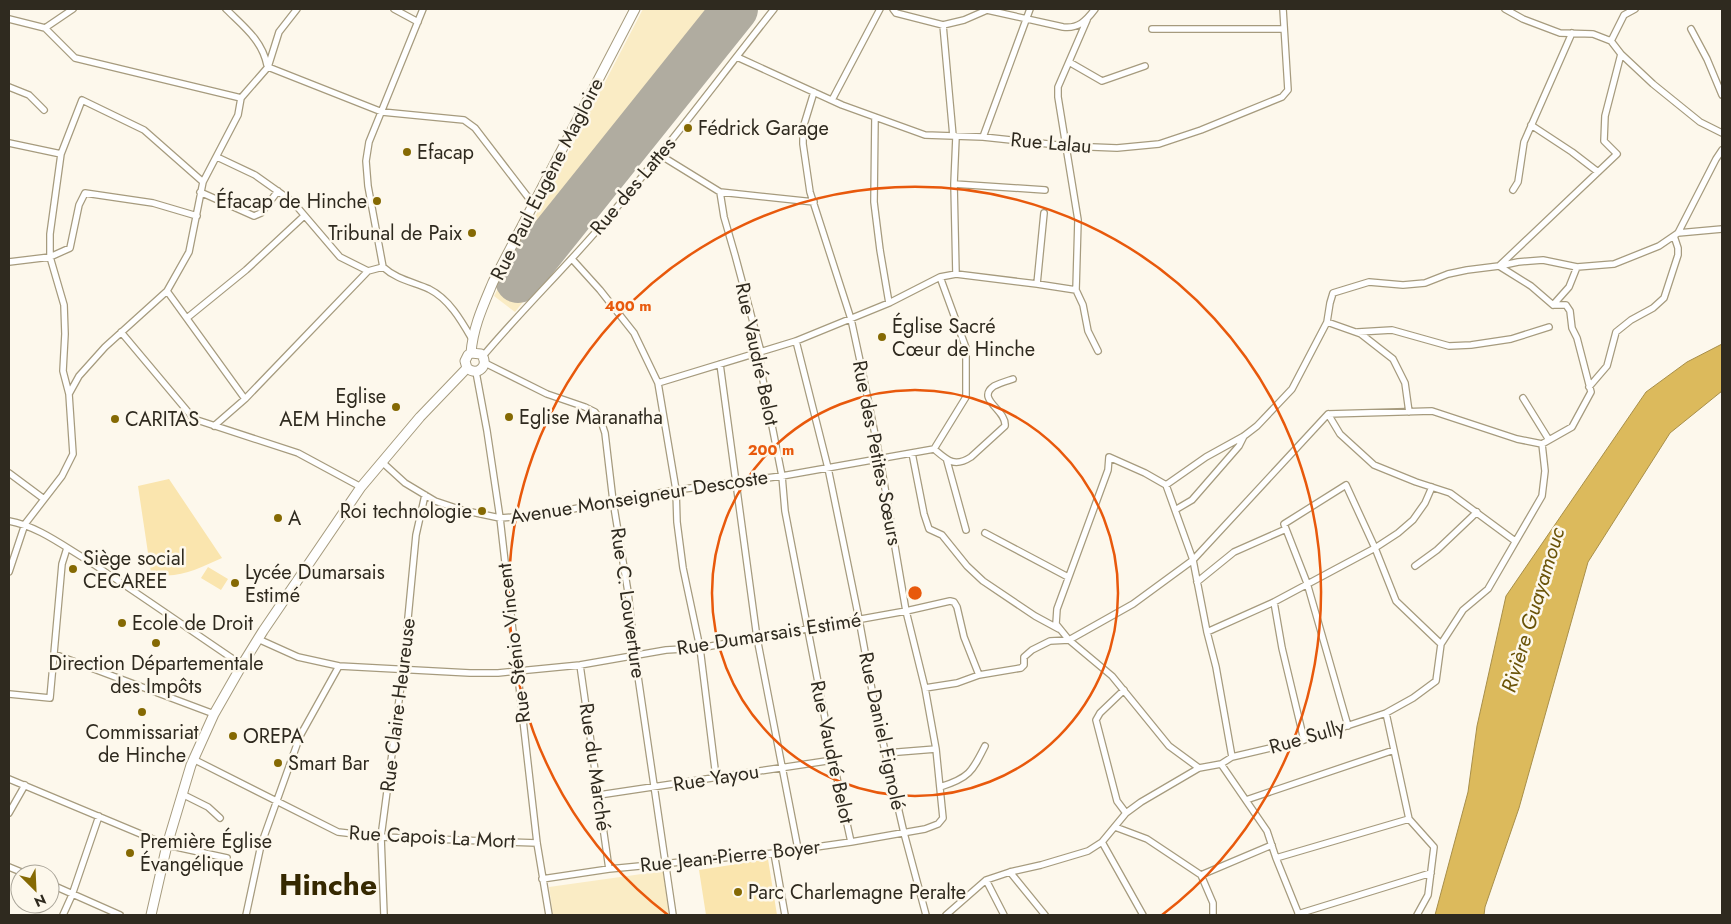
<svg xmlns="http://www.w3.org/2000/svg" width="1731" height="924" viewBox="0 0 1731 924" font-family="Jost,sans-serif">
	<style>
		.built { fill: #faecc5 }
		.green { fill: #fae5ae }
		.water { fill: #dcba5c; stroke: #a88f4a }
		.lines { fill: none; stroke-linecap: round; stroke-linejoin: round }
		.runway { stroke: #b0aca0; stroke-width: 46 }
		.street-casing { stroke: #a69b7e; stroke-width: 8 }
		.secondary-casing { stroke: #a69b7e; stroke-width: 11 }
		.street { stroke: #fff; stroke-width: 5.5 }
		.secondary { stroke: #fff; stroke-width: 9 }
		.ring { fill: none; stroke: #e8590c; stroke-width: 2.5 }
		.poi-dot { fill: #856903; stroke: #fdf8ec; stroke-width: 2 }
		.labels { text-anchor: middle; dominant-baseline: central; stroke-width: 5; stroke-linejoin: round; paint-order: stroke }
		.poi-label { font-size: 20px; fill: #2f2a1f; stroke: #fdf8ec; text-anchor: start }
		.street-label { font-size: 20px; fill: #2f2a1f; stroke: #fdf8ec }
		.water-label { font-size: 21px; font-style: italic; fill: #6a5308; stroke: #fdf8ec }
		.town-label { font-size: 30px; font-weight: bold; fill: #352800; stroke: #fdf8ec }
		.centre { fill: #e8590c; stroke: #fdf8ec; stroke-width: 2.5 }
		.ring-label { font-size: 15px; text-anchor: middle; font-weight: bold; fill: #e8590c; stroke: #fdf8ec; stroke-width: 5; stroke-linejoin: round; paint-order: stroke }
	</style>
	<rect width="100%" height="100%" fill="#fdf8ec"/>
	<path class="built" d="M643,9h113l-241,303 -21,-16z
		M663,871l6,44h-116l-4,-28z"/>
	<path class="green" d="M169,479l53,79c-23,10 -46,23 -71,15l-13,-87z
		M208,567l20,12 -7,11 -20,-12z
		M768,859l9,56h-71l-7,-45z"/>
	<path class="water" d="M1722,344v47l-52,42 -82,129 -69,246 -34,99 -1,8h-49l33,-123 9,-66 29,-130 140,-204 41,-30z"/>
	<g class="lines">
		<path class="runway" d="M518,280l217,-271"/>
		<defs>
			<path id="street" d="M226,9c17,17 36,31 41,56
				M394,9l24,13
				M423,9l-54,133 -3,19 2,25 15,81c13,12 30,15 46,22 20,10 32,31 43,50
				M893,9l3,4 47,12 21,-5 23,-10 76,17c15,2 23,-6 32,-18
				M1505,9l18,10 37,14 33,1 18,7 10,13 32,30 47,38 22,11
				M9,19l36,9 30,30 166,40
				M1087,20l-29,67v10l20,123 -2,70 7,15 5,26 10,20
				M943,25l10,111
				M45,28l28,-19
				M1152,29h131
				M1691,29l16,30 15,36
				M1611,41l13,-26 11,-6
				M737,57l105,48 83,30 58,2 84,9 50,2 42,-4 42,-14 81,-33 6,-7 -5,-81
				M1069,62l33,19 43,-15
				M268,67l114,45 82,8 11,8 59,77
				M9,87l20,8 15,15
				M832,100l48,-91
				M875,117l-1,85 6,48 9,53
				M1531,125l41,27 26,20
				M983,137l47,-128
				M9,143l52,11 21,-54 62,30 59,52
				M61,154l-11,80v23l14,48 1,29 -2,37 6,23
				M660,155l60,37 94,10
				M217,157l38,18 38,27 47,55 28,14 15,-4
				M954,184l91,6
				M1513,190l5,-8 6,-40 48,-109
				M200,192l54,24 7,-3 17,-22
				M720,192l4,25 11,38 26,97 -1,13 22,111 3,35 48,249 18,82
				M1678,233l44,-4
				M572,259l28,31 34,43 24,50 18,107 1,32 6,46 17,80 16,129
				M9,262l41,-5 20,-9 9,-43 6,-12 68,10 44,13
				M956,274l-2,-90 2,-47
				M1037,284l7,-71
				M167,291l78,108
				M1553,305l16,-18 8,-20
				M187,318l59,-48 58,-54
				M1327,322l34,12 32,25 12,24 4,29
				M121,332l73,87 104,34 63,34
				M1358,332l34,-2 57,16 22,-1 40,-6 38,-12
				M796,341l32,127 31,151 17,93 28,121 22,82
				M483,356c37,-44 79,-85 117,-129 61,-70 116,-145 174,-218
				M485,363l62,31 38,13 10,5 6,9 4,12 8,68 15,91 7,64 38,259
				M720,364l37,274 41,211
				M476,372l11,59 13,87 37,325 12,72
				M658,383l138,-42 93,-38 51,-26 16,-3 81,10 39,6
				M1589,387l18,-21 9,-34 15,-12 22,-12 11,-10 14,-43v-7l-4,-12
				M1523,398l26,42
				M1328,414l12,20 34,31 42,17 34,11 65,48
				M214,426l31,-27 123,-128
				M934,449c13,11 20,19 37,8l34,-31c2,-16 -30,-27 -11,-40 6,-3 13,-5 19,-7
				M912,453l12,61 5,15 13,6 25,31 16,15 52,35 24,13
				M947,461l19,69
				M382,462l23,21 30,18 27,9 38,8 40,-3 136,-25 106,-14 152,-27 32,-52v-49l-26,-71
				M9,473l35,26
				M1166,485l27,75 14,72 9,35 16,90
				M1175,510l17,-10 47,-54 5,-10
				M9,521c28,5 53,24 78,39 52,34 103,70 155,105
				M985,533l83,44
				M1415,566l22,-16 40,-38
				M9,572l16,-48 37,-48 11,-22 -4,-60 10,-18 26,-29 62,-56 22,-39 14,-70 35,-67 3,-17 27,-31 11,-35 18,-23
				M1197,582l37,-30 52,-23
				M1274,602l8,46 22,92
				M1207,632l67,-30 101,-54 23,-15 15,-13 12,-17 7,-16
				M258,639l40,18 41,9 131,7h28l82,-8 86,-15 34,-2 206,-37 44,-10 4,1 3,5 7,30 15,38 42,-7 3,-3v-8l8,-7 18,-9 19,-1 64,-36 60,-44 135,-146 104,-3 85,28 25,5 30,-17 19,-35 -14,-54 -5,-10 -2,-17 -4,-6h-13l-22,-19 -32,-20 118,-112 -13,-13 1,-25 16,-62
				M54,654l160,60
				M580,665l29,204
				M925,688l32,-5 22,-8
				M1124,690l-24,23 -4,7 21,81 9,12
				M9,694l41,4 12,-134 5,-16
				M1386,713l23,106 25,28 -6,48 -11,20
				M1348,726l-41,-143 -23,-59 62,-39 29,63 21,53 45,43
				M886,753l50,-4
				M193,759l145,73 43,5 156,6
				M1221,764l46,67 9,27 23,57
				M1199,768l-30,-22 -57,-70 -43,-36 -13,-16 1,-15 51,-139 1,-13 36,16 21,12 40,-28 38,-21 13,-10 35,-37 35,-67 3,-19 3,-10 36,-11 34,3 22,-2 23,-9 19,-4 32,-4 19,-4 25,-2 34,7 37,-3 45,-18 19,-13 38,-74 6,-9
				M9,779l158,66 60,13
				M940,787c29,-9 32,-15 45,-41
				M182,794l26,13 12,11
				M599,795l234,-35
				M1246,800l148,-50
				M9,813l16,-28
				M1115,827l32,12 54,36 12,28v12
				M1102,842l41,73
				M774,853l11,62
				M1276,858l133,-39
				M9,867l17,7
				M1010,872l35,43
				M1201,875l71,-30
				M542,879l67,-10 165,-16 77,-11 74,-13 13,-5 5,-6 -7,-69 -11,-61 -19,-77 -26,-152 -18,-89 -11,-51 -41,-127 -7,-48v-16l11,-36
				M986,880l18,35
				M50,884l70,31
				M1298,914l133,-41
				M63,915l9,-20 27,-79
				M246,915l15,-70 39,-109 39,-70
				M384,915l-3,-78 22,-167 13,-135 9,-40
				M946,915l40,-35 24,-8 31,-7 47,-14 14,-9 24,-29 15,-11 58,-34 22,-4 11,-7 72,-17 82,-27 27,-15 23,-17 5,-37 22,-34 25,-21 54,-93 3,-25 -3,-27"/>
			<path id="secondary" d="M471,353c2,-26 12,-47 22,-71l142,-273
				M467,368c11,9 23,-3 14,-14l-10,-1
				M467,368l-2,-7 3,-6 3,-2
				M151,915l16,-70 24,-80 23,-51 28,-49 21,-34 98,-144 59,-70 47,-49"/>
		</defs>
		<use href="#street" class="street-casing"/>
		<use href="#secondary" class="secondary-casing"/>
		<use href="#street" class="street"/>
		<use href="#secondary" class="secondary"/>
	</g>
	<g class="ring">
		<circle cx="915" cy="593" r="203"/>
		<path d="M668 915A406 406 0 1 1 1162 915"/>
	</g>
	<g class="poi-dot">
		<circle cx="688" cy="128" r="5"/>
		<circle cx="407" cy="152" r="5"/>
		<circle cx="377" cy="201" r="5"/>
		<circle cx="472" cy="233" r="5"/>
		<circle cx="882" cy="337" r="5"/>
		<circle cx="396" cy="407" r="5"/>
		<circle cx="509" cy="417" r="5"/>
		<circle cx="115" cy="419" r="5"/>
		<circle cx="482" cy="511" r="5"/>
		<circle cx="278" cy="518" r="5"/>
		<circle cx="73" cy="569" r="5"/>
		<circle cx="235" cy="583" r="5"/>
		<circle cx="122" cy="623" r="5"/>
		<circle cx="156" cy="643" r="5"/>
		<circle cx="142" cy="712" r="5"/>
		<circle cx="233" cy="736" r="5"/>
		<circle cx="278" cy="763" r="5"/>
		<circle cx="130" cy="853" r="5"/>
		<circle cx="738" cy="892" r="5"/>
	</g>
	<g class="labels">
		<g class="poi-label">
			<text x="698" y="128">Fédrick Garage</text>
			<text x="417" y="152">Efacap</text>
			<text x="367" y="201" text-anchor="end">Éfacap de Hinche</text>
			<text x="462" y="233" text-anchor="end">Tribunal de Paix</text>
			<text x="892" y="326">Église Sacré<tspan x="892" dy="23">Cœur de Hinche</tspan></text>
			<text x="386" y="396" text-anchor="end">Eglise<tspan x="386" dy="23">AEM Hinche</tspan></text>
			<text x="519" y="417">Eglise Maranatha</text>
			<text x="125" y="419">CARITAS</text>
			<text x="472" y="511" text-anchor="end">Roi technologie</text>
			<text x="288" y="518">A</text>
			<text x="83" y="558">Siège social<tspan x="83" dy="23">CECAREE</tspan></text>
			<text x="245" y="572">Lycée Dumarsais<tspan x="245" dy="23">Estimé</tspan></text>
			<text x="132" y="623">Ecole de Droit</text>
			<text x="156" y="663" text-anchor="middle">Direction Départementale<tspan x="156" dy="23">des Impôts</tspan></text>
			<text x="142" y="732" text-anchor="middle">Commissariat<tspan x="142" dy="23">de Hinche</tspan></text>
			<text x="243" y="736">OREPA</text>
			<text x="288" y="763">Smart Bar</text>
			<text x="140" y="841">Première Église<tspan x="140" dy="23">Évangélique</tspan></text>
			<text x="748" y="892">Parc Charlemagne Peralte</text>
		</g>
		<g class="street-label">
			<text transform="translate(1051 143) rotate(5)">Rue Lalau</text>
			<text transform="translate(547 179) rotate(-63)">Rue Paul Eugène Magloire</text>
			<text transform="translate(633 186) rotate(-50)">Rue des Lattes</text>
			<text transform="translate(757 354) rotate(78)">Rue Vaudré Belot</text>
			<text transform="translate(877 453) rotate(79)">Rue des Petites Sœurs</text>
			<text transform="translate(639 497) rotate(-9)">Avenue Monseigneur Descoste</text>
			<text transform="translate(628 603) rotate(82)">Rue C. Louverture</text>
			<text transform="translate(769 634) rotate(-9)">Rue Dumarsais Estimé</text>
			<text transform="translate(514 643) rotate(-97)">Rue Sténio Vincent</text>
			<text transform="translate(398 705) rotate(-83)">Rue Claire Heureuse</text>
			<text transform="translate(882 731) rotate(78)">Rue Daniel Fignolé</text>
			<text transform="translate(1307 737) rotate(-16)">Rue Sully</text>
			<text transform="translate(832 752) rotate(78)">Rue Vaudré Belot</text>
			<text transform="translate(595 767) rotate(82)">Rue du Marché</text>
			<text transform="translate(716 778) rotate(-9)">Rue Yayou</text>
			<text transform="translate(432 837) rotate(3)">Rue Capois La Mort</text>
			<text transform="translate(730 856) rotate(-6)">Rue Jean-Pierre Boyer</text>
		</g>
		<g class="water-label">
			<text transform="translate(1533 610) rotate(-73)">Rivière Guayamouc</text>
		</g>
		<g class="town-label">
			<text x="328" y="884">Hinche</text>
		</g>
	</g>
	<circle cx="915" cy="593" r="8" class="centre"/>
	<g class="ring-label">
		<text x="628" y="311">400 m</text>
		<text x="771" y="455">200 m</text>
	</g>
	<rect width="1731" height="924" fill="none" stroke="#2f2a1f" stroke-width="20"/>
	<g transform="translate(35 889) rotate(156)"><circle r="24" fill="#fdf8ec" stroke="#aba69a"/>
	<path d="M0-4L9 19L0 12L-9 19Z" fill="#856903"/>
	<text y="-8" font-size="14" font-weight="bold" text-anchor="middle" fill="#2f2a1f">N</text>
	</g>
</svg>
